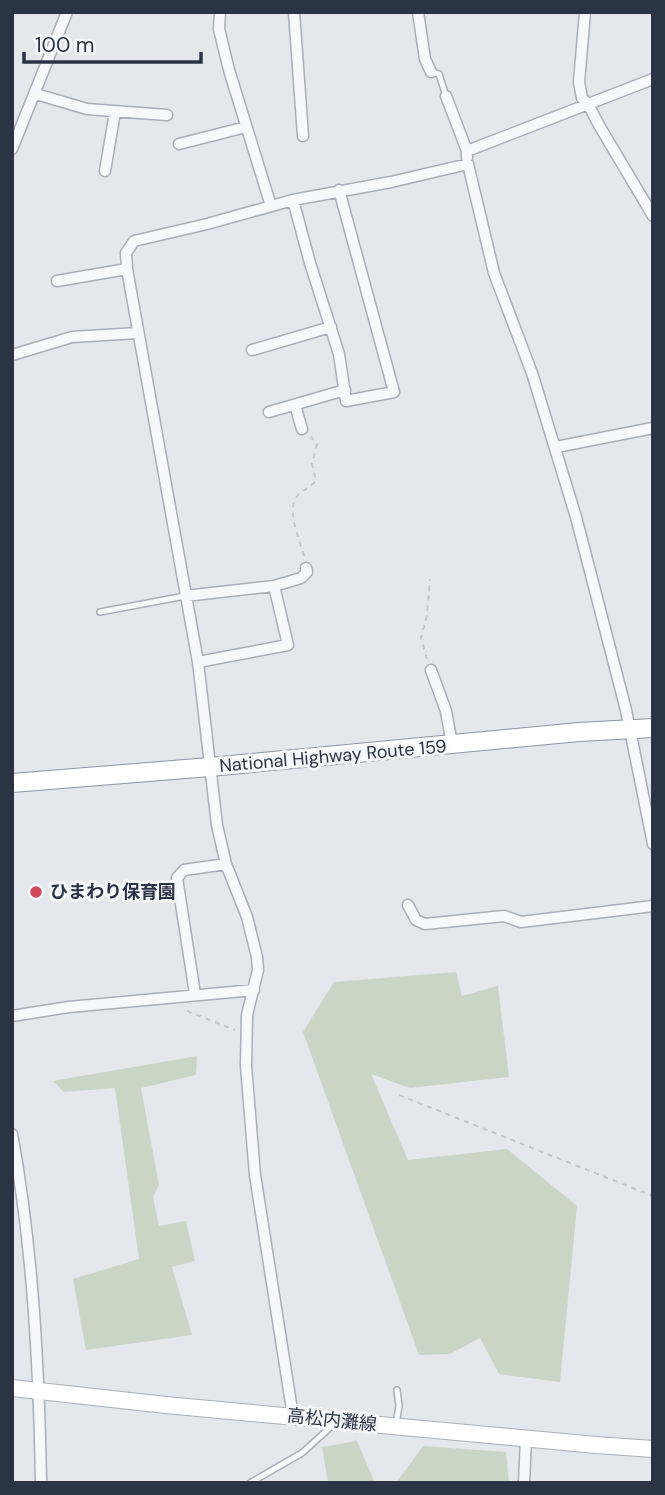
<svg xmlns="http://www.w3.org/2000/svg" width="665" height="1495" viewBox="0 0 665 1495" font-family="'DM Sans','Noto Sans JP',sans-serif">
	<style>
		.green { fill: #c9d6c5 }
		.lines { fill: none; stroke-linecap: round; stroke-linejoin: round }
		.service-casing { stroke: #a9aeb7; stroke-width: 8 }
		.minor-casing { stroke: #a9aeb7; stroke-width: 13 }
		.secondary-casing { stroke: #a9aeb7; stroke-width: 18 }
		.trunk-casing { stroke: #8b94a3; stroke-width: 20 }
		.path { stroke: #c2c5cb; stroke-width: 2; stroke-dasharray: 5 5; stroke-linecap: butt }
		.service { stroke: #f7f8fa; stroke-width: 5 }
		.minor { stroke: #f7f8fa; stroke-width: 10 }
		.secondary { stroke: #fff; stroke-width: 16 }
		.trunk { stroke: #fff; stroke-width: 18 }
		.poi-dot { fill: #d1495b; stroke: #f4f6f9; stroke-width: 2.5 }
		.labels { text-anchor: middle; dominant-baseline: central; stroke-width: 6; stroke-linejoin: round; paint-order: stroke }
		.street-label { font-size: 18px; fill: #2b3445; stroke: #f4f6f9 }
		.poi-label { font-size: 18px; font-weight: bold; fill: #2b3445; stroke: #f4f6f9; text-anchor: start }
	</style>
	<rect width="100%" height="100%" fill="#e4e7ec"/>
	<path class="green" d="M456,972l6,24 36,-10 11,91 -99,11 -39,-14 37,86 99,-11 70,57 -17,176 -61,-8 -19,-36 -30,16 -31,1 -116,-323 31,-50z
		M197,1056l-1,19 -55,13 18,97 -6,12 6,29 27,-5 9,40 -23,6 20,68 -106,15 -13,-71 66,-20 -24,-171 -51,4 -11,-11z
		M357,1441l18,42h-47l-6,-36z
		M423,1446l83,6 3,31h-113z"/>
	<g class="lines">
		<defs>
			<path id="service" d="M431,72l8,2 7,22
				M100,612l85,-16
				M396,1424l3,-18 -2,-16
				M250,1483l52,-30 31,-28"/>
			<path id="minor" d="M220,12l-1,17 10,41 42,136
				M294,12l9,124
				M418,12l7,47 6,13
				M585,12l-6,70 3,16 6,6 12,23 53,89
				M36,94l51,15 80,6
				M446,96l21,55v7
				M179,144l67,-17
				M12,149l55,-137
				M467,151l186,-72
				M105,171l10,-59
				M293,200l17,63 29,91 7,47 48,-9 -55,-202
				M57,281l70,-12
				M252,350l79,-23
				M12,355l60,-18 66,-4
				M295,405l7,24
				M269,412l76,-22
				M556,447l97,-19
				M274,586l27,-8 6,-6 -1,-4
				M185,596l89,-10 14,59 -90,17
				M431,670l15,41 6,33
				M408,905l8,15 9,4 79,-8 17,6 132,-16
				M195,994l-18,-116 7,-8 42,-6
				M12,1016l57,-9 185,-17
				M12,1134c21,114 27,233 29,349
				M293,1416l-38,-241 -9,-109 1,-51 11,-45 -1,-13 -10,-40 -21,-53 -9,-39 -19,-163 -71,-393 -1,-16 8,-12 73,-17 86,-24 98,-18 77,-18 26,109 38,100 44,144 50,193 27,134
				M524,1483l2,-44"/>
			<path id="secondary" d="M12,1388l154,17 430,40 57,4"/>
			<path id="trunk" d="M12,783l198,-16 369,-35 74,-4"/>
		</defs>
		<use href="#service" class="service-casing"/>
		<use href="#minor" class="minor-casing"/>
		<use href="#secondary" class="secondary-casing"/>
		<use href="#trunk" class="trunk-casing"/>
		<path class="path" d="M304,556c-4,-16 -19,-47 -6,-61 5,-5 12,-8 18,-14l-4,-17 5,-20 -6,-7
			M427,659l-6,-21 6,-23 3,-36
			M187,1011l48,19
			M399,1095l254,101"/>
		<use href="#service" class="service"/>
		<use href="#minor" class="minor"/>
		<use href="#secondary" class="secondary"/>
		<use href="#trunk" class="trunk"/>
	</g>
	<circle class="poi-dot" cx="36" cy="892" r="7"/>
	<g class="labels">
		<g class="street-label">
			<text transform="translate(333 756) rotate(-5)">National Highway Route 159</text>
			<text transform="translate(332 1420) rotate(6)">高松内灘線</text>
		</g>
		<g class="poi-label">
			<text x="50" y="892">ひまわり保育園</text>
		</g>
	</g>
	<rect width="665" height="1495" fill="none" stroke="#2b3445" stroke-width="28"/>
	<path d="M24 52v10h177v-10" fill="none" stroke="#2b3445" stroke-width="3.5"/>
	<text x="35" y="52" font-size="21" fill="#2b3445" stroke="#f4f6f9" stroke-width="5" paint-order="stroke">100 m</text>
</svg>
